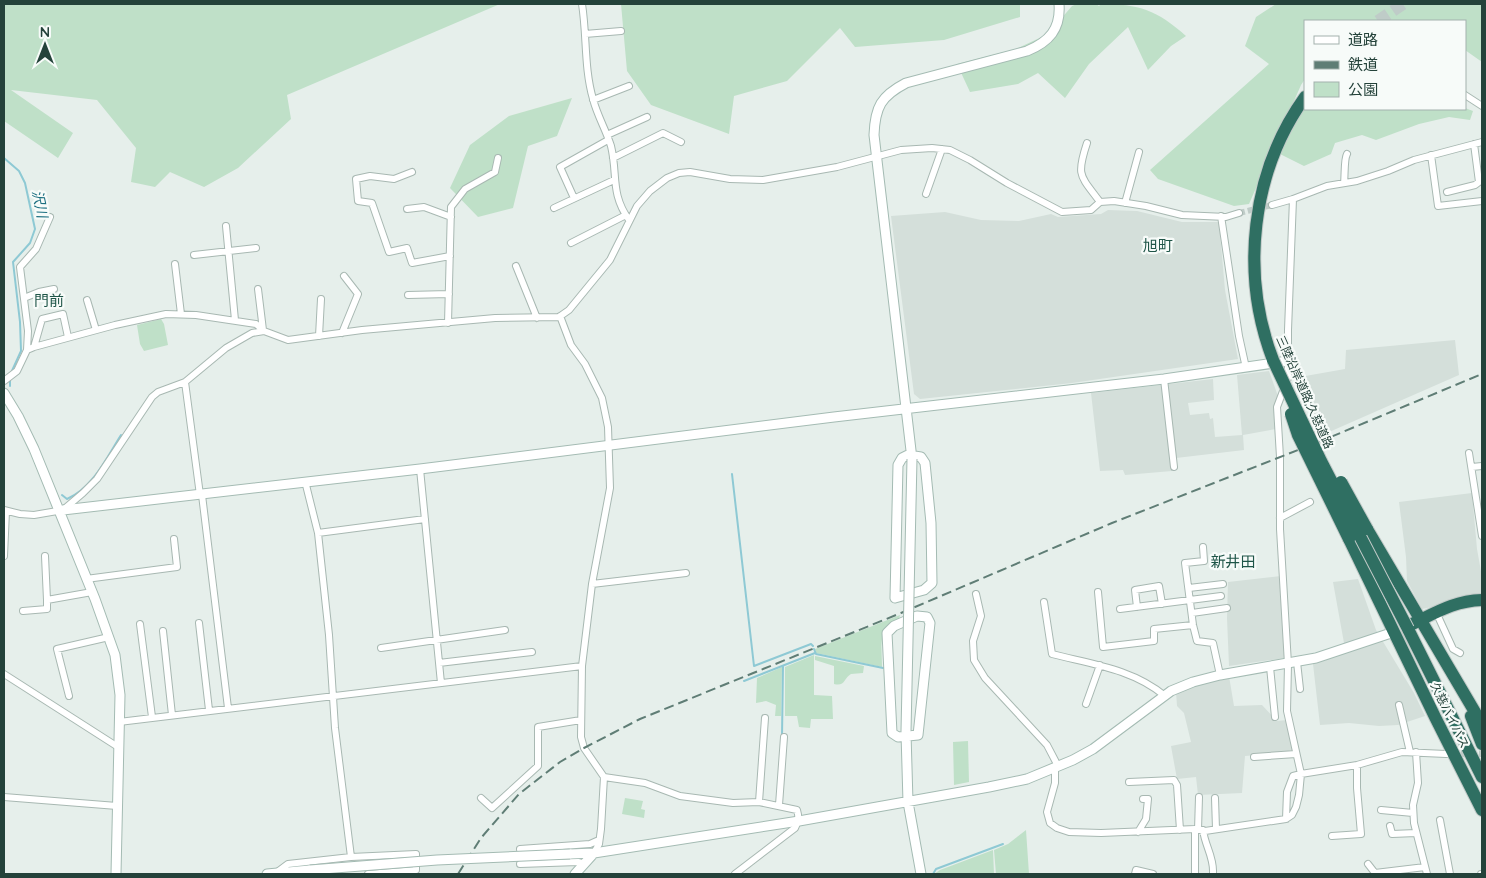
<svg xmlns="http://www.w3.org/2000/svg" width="1486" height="878" viewBox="0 0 1486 878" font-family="Quicksand,'Noto Sans JP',sans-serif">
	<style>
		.built { fill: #d4dfda }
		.green { fill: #bfe0c8 }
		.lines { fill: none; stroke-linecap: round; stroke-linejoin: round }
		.stream { stroke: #8ec9d4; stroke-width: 2 }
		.street-tunnel { stroke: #bfccc8; stroke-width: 6; stroke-dasharray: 6 3; stroke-linecap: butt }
		.highway-tunnel { stroke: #bfccc8; stroke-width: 12; stroke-dasharray: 12 6; stroke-linecap: butt }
		.street-casing { stroke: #a8b8b2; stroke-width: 8 }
		.secondary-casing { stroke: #a4bbb3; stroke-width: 11 }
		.highway-casing { stroke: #c2cac8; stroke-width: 14 }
		.street { stroke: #fff; stroke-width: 6 }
		.secondary { stroke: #fff; stroke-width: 9 }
		.highway { stroke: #2f6f62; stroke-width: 12 }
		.rail { stroke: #5f7d75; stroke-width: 2; stroke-dasharray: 10 5; stroke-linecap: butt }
		.secondary-bridge-casing { stroke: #a4bbb3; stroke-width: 11; stroke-linecap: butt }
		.highway-bridge-casing { stroke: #c2cac8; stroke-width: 14; stroke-linecap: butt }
		.secondary-bridge { stroke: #fff; stroke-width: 9 }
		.highway-bridge { stroke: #2f6f62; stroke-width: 12 }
		.labels { text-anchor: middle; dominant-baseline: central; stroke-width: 4.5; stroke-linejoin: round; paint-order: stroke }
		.street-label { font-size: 12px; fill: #24423a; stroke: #f7fbf9 }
		.water-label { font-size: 14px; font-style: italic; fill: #1c6f80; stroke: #f7fbf9 }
		.quarter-label { font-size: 15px; fill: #1f5548; stroke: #f7fbf9 }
	</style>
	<rect width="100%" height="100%" fill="#e6efeb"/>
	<path class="built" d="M1108,210l29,1 45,11h37l6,68 13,69 -166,24 -152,16 -6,-5 -23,-178 54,-4 36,8 38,1 32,-7 7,3 43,-3z
		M1455,340l4,35 -139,61 -26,-58 51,-9 1,-19z
		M1269,371l10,28 -3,30 -33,6 1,15 -68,8 -4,13 -47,4 -2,-5 -23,1 -9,-78 122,-14 1,21 -26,3 2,12 19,-2 1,6 3,-1 2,19 27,-2 -5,-60z
		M1472,493l5,56 5,28v20l-60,12 -15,-28 -1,-24 -7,-55z
		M1281,576l4,82 -56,8 -2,-48 1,-36z
		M1358,579l18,51 38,63 11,23 -27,9 -19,1 -30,-3 -29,2 -7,-61 31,-21 -11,-61z
		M1229,676l5,30 28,-1 15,16 10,-1 7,32 -49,4 -3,37 -44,2 -2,-18 -19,2 -6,-33 20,-4 -7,-29 -7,-7 -1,-15z"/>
	<path class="green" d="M4,4h496l-213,91 4,24 -53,49 -34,19 -34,-15 -15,15 -24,-5 5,-34 -39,-48 -86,-10 62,43 -15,25 -54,-37z
		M621,4h399v13l-76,23 -89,7 -15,-19 -53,53 -53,15 -5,38 -78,-29 -24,-34z
		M1077,4h19l3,2 2,-2c38,0 56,6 85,32l-15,10 -23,24 -20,-43 -39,37 -24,34 -27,-25 -20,11 -48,8 -13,-28 59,-15 32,-15 24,-28z
		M1276,4h206v58l-17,-12v-29h-160v58l-4,6 -52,119 -15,2 -76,-27 -8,-9 119,-106 -24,-18 11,-29z
		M572,98l-15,38 -29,10 -15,62 -35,9 -28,-29 20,-43 39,-29z
		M1465,108l8,3 -3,9 -21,-3 -30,7 -43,16 -14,-5 -27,8 -4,11 -27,12 -24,-12 19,-42 6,-3z
		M161,319l3,5 4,21 -24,6 -4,-7 -3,-19z
		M900,615l-1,4c-22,10 -17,27 -17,48l-66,-14 -1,-4z
		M814,655v40l18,1 1,23h-22l-1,9 -11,-1 -2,-11h-12v-49z
		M815,656l49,10 -1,7 -12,1c-7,4 -6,13 -17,10v-18l-19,-6z
		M782,667l-1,49h-6l1,-11 -10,-4 -10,2 1,-25z
		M968,741l1,41 -15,3 -1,-43z
		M625,798l18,3 -2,8 4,1 -1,8 -22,-4z
		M1026,830l3,44h-33l-2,-24 14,-6z
		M993,850l1,24h-60l6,-4z"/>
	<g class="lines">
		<path class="stream" d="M4,158l15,13 6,12 10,46 -5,14 -17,19 7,60 1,29 -10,22
			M10,386v-5
			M732,474l22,192 57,-22 2,2
			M62,495l5,4c26,-11 40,-42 54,-64
			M814,649l2,5 67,14
			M744,681l71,-28
			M782,736l1,-70
			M933,874l3,-5 67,-25"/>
		<path class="street-tunnel" d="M1239,213l33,-8
			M1452,754h30"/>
		<path class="highway-tunnel" d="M1378,21l25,-17"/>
		<defs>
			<path id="street" d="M582,4c5,32 2,64 11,95 4,16 13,31 18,47 7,29 -1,47 18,74
				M585,34l36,-3
				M1465,95l17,11
				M593,100l36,-14
				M607,135l40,-18
				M1087,143c-11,33 -7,32 13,59
				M1431,155l7,51 44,-5
				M613,158l50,-25 18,9
				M412,172l-18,7 -24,-3 -14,3 2,22 14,2 17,49 18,-4 5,15 38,-7
				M1344,183c1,-8 0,-24 3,-29
				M1447,192l28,-7 4,-3 -5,-38
				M926,194l16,-45
				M574,198l-14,-31 48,-27
				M1125,203l14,-51
				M1272,205l21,-6 34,-13 30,-5 31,-10 26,-11 68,-18
				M554,208l60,-28
				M407,209l17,-2 27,10
				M1221,216l18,120 7,32
				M226,226l9,94
				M571,243l55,-28
				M194,255l62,-7
				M175,264l6,50
				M516,266l21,52
				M258,289l5,41
				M408,295l41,-1
				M24,298l15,-6 15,-3
				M87,300l9,30
				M560,316l11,29 14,19 17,34 6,29 2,61 -18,96 -10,82 -1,71 3,11 20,29 -3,52 -2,15 -5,9
				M448,323l3,-116 14,-18 30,-17 3,-14
				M342,333l16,-39 -14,-18
				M319,336l2,-37
				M34,347l8,-28 21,-5 5,23
				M27,350l1,-19 -8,-64 16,-18 14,-32
				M1164,379l10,88
				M4,381l13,-10 10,-21 7,-3 81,-22 51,-11 30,1 60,9 8,7
				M185,382l15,113
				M1469,453l13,83
				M1472,467l10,-1
				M420,469l21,214
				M305,481l13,52 11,102 6,93 16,129
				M202,495l26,213
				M4,510l16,4 14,1 29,-5 20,-17 14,-14 55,-82 6,-5 27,-10 41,-34 26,-15 12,-2 24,9 74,-10 133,-12 64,-1 10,-7 41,-50 27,-54 13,-15 17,-13 12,-5 11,-1 40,7 33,1 74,-13 64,-17 31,-2 18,2 20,10 37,23 55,29 29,-2 9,-8 14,-1 32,5 36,9 44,2 13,-4
				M1280,518l30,-16
				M318,533l107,-14
				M1203,547l1,14 -19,2 8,62 4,16 16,2 7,32
				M4,556l2,-45
				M45,556l2,44
				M86,579l91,-12 -3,-28
				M592,584l94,-11
				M1189,588l34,-4
				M1098,592l5,55 51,-6v-12l39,-4
				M976,594l5,22 -8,25 1,19 11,18 62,67 11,21
				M1044,602l8,52c39,10 81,15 113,42
				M1137,607l-2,-17 24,-4 3,18
				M1120,609l101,-13
				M23,611l24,-2v-9l45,-8
				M1436,612l17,37 7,4
				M1192,613l35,-5
				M199,623l10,87
				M140,624l12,93
				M163,631l9,84
				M381,648l124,-18
				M1297,662l3,27
				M439,663l93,-11
				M1270,667l5,50
				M4,674l114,73
				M69,696l-12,-47 52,-12
				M1086,704l14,-39
				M1399,705l11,47
				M119,722l463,-56
				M1416,752l2,31 -5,22 1,18 13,51
				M1254,757l42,-3
				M1055,768v15l-8,29 3,11 7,5 12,4 32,1 94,-4 10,2 81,-12 6,-4 4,-8 3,-12 2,-21 -14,-63 1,-47 -8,-135v-72l-3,-50 11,-29v-48l5,-131
				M604,777l41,6 35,13 53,7 26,-1 38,8c2,7 2,11 -2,18l-60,46
				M1129,782l45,-2 3,5 3,45
				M4,797l113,9
				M481,798l11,10 46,-42v-39l43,-7
				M1215,798l1,31
				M759,802l6,-84
				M779,805l5,-68
				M1381,810l32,3
				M1286,819l1,-27 6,-16 8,-2 56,-9 45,-13 44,2
				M1440,820l10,54
				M1390,826l2,8 24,-1
				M1198,830l1,-33
				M1203,830c2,16 11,27 10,43
				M1138,832l8,-13 2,-20h-5
				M1332,836l29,-2 -4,-46v-23
				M520,864l58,-2 7,2
				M522,864l-2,-15 70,-5 9,-4
				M1368,864l7,9 50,-6
				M276,873l12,-9 63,-7 65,-3v16l-48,4
				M1135,874l1,-4 17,4
				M1195,874v-45
				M1481,874h1"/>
			<path id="secondary" d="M4,393l14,23 16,33 61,150 20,56 5,40 -4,179
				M908,455l13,2 4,6 6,60 1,60 -8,7 -29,8 3,-133 4,-7z
				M912,459l-38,-324c1,-28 7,-39 32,-52l121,-32c22,-9 34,-22 32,-47
				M63,510l357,-41 414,-52 330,-38 124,-18
				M917,616l10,1 3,6 -12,112 -20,2 -6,-4 -5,-100 7,-7z
				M906,733l2,69 13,72
				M570,854l24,-1 205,-32 190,-34 38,-8 46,-19 20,-11 78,-58 22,-9 27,-7 96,-17 78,-26
				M267,874l43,-4
				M575,874l19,-21"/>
			<path id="highway" d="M1273,360c-33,-86 -22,-188 32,-263
				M1367,529l115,195
				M1349,539l86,178 47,93
				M1412,624c25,-12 42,-23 70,-24
				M1408,629l74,148
				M1471,716l11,28"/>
		</defs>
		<use href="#street" class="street-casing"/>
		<use href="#secondary" class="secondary-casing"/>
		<use href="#highway" class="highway-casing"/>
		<use href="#street" class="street"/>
		<use href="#secondary" class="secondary"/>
		<use href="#highway" class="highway"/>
		<path class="rail" d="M458,874l23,-36 38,-44 41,-32 24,-14 56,-29 261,-106 211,-90 209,-82 161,-67"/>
		<defs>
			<path id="secondary-bridge" d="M906,731l6,-272
				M310,870l127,-10 133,-6"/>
			<path id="highway-bridge" d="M1273,360l48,101 87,168
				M1291,414l7,21 51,104
				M1341,482l26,47"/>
		</defs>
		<use href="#secondary-bridge" class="secondary-bridge-casing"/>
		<use href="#highway-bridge" class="highway-bridge-casing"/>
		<use href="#secondary-bridge" class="secondary-bridge"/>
		<use href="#highway-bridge" class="highway-bridge"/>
	</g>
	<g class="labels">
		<g class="street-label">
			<text transform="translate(1305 392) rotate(66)">三陸沿岸道路;久慈道路</text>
			<text transform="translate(1450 715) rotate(64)">久慈バイパス</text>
		</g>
		<g class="water-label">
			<text transform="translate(40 204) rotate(78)">沢川</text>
		</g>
		<g class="quarter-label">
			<text x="1158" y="245">旭町</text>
			<text x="49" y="300">門前</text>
			<text x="1233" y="561">新井田</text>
		</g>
	</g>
	<rect width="1486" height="878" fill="none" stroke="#24423a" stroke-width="10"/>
	<rect x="1304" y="20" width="162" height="90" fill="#f7fbf9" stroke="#a3b1ad"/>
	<rect x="1314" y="36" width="25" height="8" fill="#ffffff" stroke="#a3b1ad"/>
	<text x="1348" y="45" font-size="15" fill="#24423a">道路</text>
	<rect x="1314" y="61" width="25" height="8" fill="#5f7d75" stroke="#a3b1ad"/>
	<text x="1348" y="70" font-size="15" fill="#24423a">鉄道</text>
	<rect x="1314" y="82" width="25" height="15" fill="#bfe0c8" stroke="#a3b1ad"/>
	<text x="1348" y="95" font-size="15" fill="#24423a">公園</text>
	<g transform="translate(45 45)" stroke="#f7fbf9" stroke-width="4" paint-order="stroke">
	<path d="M0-4L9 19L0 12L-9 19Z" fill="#24423a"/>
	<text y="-8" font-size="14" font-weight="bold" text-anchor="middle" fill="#24423a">N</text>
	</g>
</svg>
